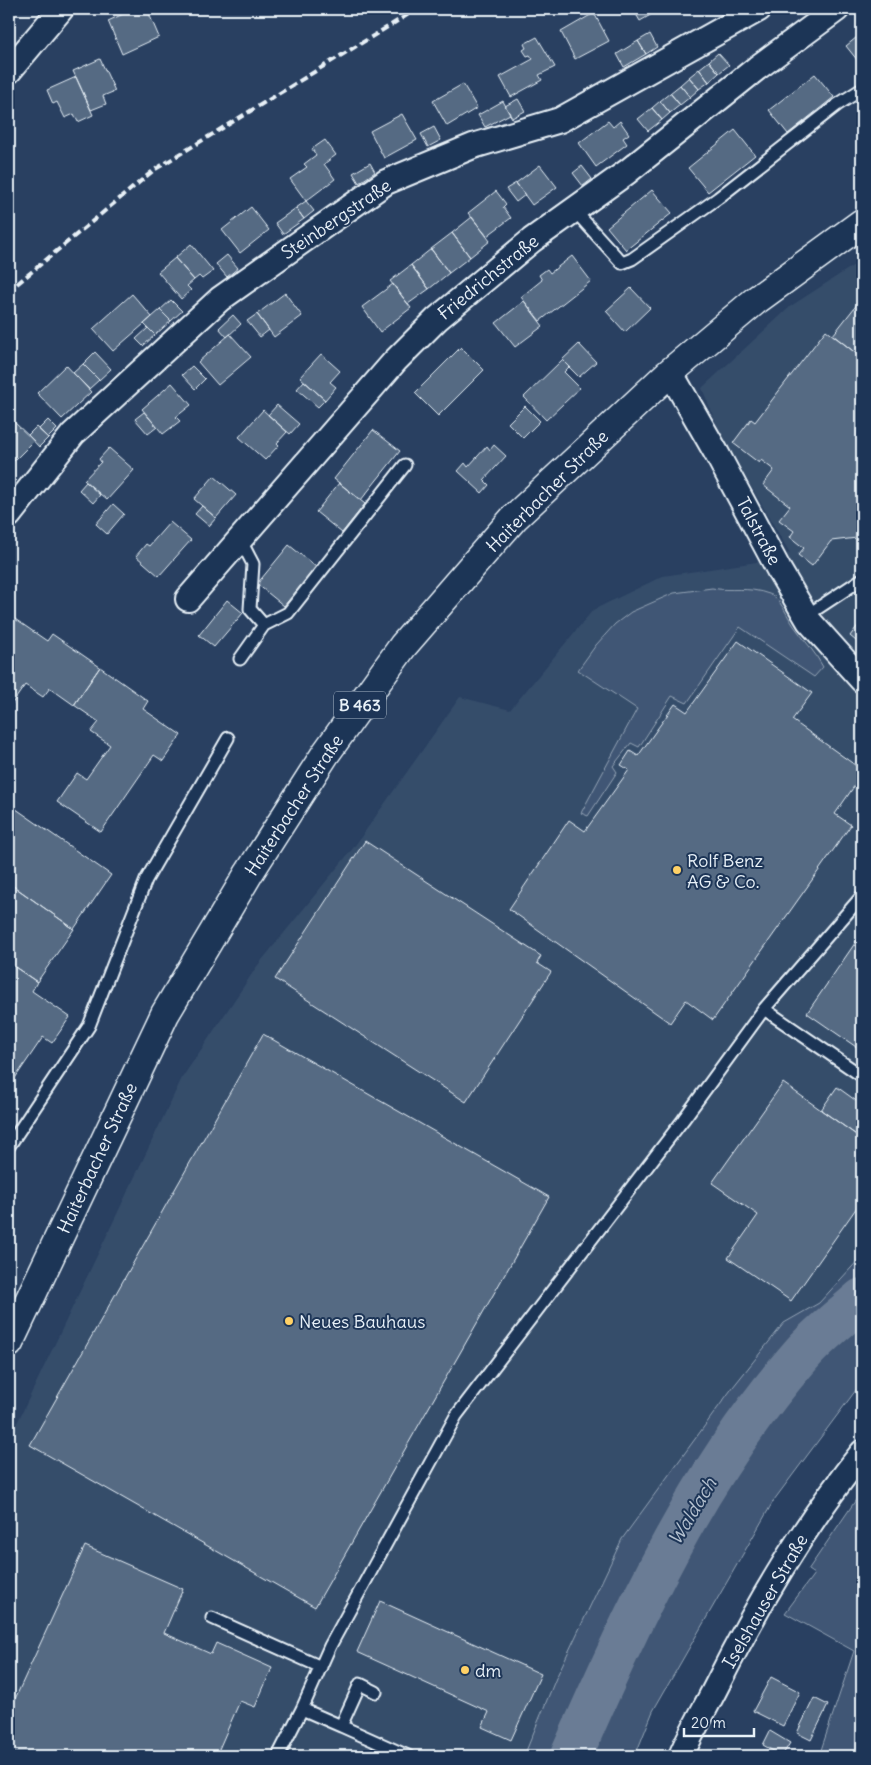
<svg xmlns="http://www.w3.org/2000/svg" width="871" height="1765" viewBox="0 0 871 1765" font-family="Delius,sans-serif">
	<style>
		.built { fill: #364d6b }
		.green { fill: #415774; stroke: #94a4b6 }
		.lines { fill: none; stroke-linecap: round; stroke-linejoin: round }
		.river { stroke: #6b7c95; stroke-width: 42 }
		.building { fill: #556a83; stroke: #e8f1f8 }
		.service-casing { stroke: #e8f1f8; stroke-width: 15 }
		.minor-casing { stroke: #e8f1f8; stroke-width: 28 }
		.primary-casing { stroke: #e8f1f8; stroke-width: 31 }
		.service { stroke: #1d3557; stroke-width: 11 }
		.minor { stroke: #1d3557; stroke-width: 24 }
		.primary { stroke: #1d3557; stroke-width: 28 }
		.rail { stroke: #e8f1f8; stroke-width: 4; stroke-dasharray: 8 4; stroke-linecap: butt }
		.poi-dot { fill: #ffd166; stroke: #1d3557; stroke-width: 2 }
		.labels { text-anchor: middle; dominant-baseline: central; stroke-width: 4; stroke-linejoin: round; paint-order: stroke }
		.shield { fill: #1d3557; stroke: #abb9c8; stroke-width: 1 }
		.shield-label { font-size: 16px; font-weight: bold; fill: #e8f1f8 }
		.street-label { font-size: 18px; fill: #e8f1f8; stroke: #1d3557 }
		.poi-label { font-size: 18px; fill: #e8f1f8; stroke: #1d3557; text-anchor: start }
		.water-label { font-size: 19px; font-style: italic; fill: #b6c2d0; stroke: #1d3557 }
	</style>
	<rect width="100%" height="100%" fill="#294061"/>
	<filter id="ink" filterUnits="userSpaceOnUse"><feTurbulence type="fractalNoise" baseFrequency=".02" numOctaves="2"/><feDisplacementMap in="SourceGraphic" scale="10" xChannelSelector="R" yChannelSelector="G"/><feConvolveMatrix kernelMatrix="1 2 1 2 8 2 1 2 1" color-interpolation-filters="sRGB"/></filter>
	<g filter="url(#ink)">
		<path class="built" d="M862,260v996l-43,47 -35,20 -51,64 -111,152 -66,139 -32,78h-515v-316l173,-362 76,-113 96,-118 106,-150 50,13 83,-100 70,-34 94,-14 33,-9 -69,-118 -19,-47 89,-82z"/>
		<path class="green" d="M712,588c19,4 36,-2 57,6 4,1 9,5 11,9 5,7 9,16 14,23 10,14 21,26 29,41l-9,10 -74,-50 -53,76 -15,-7 -33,51 -8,-4 -18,23 4,6 -29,44 -7,-3 56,-104 -59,-39 18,-25 19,-21 16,-12 43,-19z
			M862,1256v126l-88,118 -121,211 -18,45h-111l32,-78 66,-139 111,-152 51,-64 35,-20z
			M862,1491v265h-43l35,-105 -69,-38 29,-39 -6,-4z"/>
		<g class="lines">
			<path class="river" d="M571,1756c62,-141 127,-284 230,-401 18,-21 41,-38 61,-56"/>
		</g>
		<path class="building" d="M134,9h13l12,28 -37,17 -14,-33z
			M633,9h28l-21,12z
			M594,13l15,28 -34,18 -14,-27z
			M862,33v33l-16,-20z
			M650,34l7,13 -11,7 -8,-13z
			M537,37l18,30 -16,8 3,5 -31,17 -11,-20 33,-18 -3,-4 -3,1 -4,-6 3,-2 -2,-4z
			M638,41l8,13 -22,13 -7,-13z
			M718,53l11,12 -10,8 -10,-12z
			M100,59l15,32 -12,5 3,8 -15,6 -18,-39z
			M709,61l10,12 -10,9 -10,-13z
			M699,69l10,13 -10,7 -10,-12z
			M815,74l19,23 -46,37 -19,-24z
			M76,77l17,38 -15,7 -4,-8 -9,4 -8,-16 -4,2 -6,-14z
			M689,77l10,12 -9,8 -10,-12z
			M463,84l14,24 -30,18 -14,-25z
			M680,85l10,12 -10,8 -10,-12z
			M670,93l10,12 -10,8 -10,-12z
			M518,99l7,12 -13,7 -7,-12z
			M503,101l7,13 -25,13 -7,-12z
			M660,101l10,12 -8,7 -10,-12z
			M652,108l10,12 -14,11 -10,-12z
			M402,114l15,26 -33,18 -14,-27z
			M608,121l5,6 7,-6 9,13 -6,4 4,6 -31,23 -17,-24z
			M434,127l7,13 -13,7 -7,-13z
			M735,130l20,25 -47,37 -20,-24z
			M325,140l11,15 -12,9 11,15 -29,22 -16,-22 17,-12 -3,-3 12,-9 -4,-6z
			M370,163l5,9 -16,11 -6,-10z
			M540,165l17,22 -25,18 -16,-22z
			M582,166l10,13 -9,7 -10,-13z
			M516,183l9,12 -9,7 -10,-13z
			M652,190l20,23 -46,37 -19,-23z
			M496,191l10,13 -3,3 8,11 -24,18 -19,-23z
			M306,201l8,10 -10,8 -8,-11z
			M251,207l18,23 -29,23 -18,-23z
			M296,208l8,11 -21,15 -8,-11z
			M472,217l18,24 -20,16 -18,-24z
			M452,233l18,24 -21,16 -18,-24z
			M191,244l22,27 -11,8 -3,-3 -5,4 -19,-22z
			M431,249l18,24 -20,16 -18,-24z
			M227,255l11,13 -11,9 -11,-13z
			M572,256l19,25 -51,40 -19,-24 21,-17 -3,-5 8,-6 3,4z
			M175,258l19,22 -7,6 4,4 -10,9 -23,-27z
			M411,265l18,24 -21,15 -18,-23z
			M393,284l18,24 -31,24 -18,-25z
			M631,288l19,20 -25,24 -19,-21z
			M285,293l17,23 -28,21 -17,-23z
			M132,294l20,23 -39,34 -20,-22z
			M862,298v60l-29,-23z
			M171,300l11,11 -11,10 -11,-11z
			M524,301l19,25 -28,21 -19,-24z
			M160,310l11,11 -16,14 -11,-11z
			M257,314l12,16 -9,7 -13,-16z
			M233,315l8,9 -14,13 -8,-9z
			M148,328l7,7 -12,11 -7,-7z
			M826,330l36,28v184l-5,-4 -26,3 -19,25 -14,-11 6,-7 -14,-11 4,-6 -15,-11 11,-14 -27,-21 11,-15 -13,-10 -2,3 -26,-20 18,-24 4,3z
			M230,334l21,23 -33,28 -20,-23z
			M579,344l17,18 -17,15 -17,-17z
			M461,347l23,23 -46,46 -23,-23z
			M95,352l16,17 -12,11 -16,-16z
			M321,354l19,17 -10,11 6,5 -11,13 -25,-23z
			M562,360l7,7 -5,5 16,16 -34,32 -22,-23z
			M83,364l16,16 -10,9 -16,-16z
			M66,365l25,27 -29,27 -25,-26z
			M192,366l13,13 -10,10 -13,-14z
			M304,381l21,19 -7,7 -21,-18z
			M172,383l19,22 -15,12 4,4 -17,13 -21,-25z
			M277,405l22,19 -9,10 -22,-19z
			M525,406l15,15 -17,17 -15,-15z
			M263,410l24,22 -10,11 2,2 -14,15 -26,-23z
			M144,412l13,15 -9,7 -13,-15z
			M48,420l9,9 -9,9 -9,-9z
			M13,421l21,20 -25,25v-41z
			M36,427l12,11 -9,9 -11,-12z
			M373,430l27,21 -39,49 -27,-21z
			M494,445l12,11 -22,24 5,5 -7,8 -24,-22 7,-8 3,4 19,-21 3,4z
			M109,448l25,22 -27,30 -23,-20 17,-18 -2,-3z
			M214,476l22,19 -20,23 -22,-19z
			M86,482l14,13 -7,8 -14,-13z
			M339,483l26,21 -23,29 -26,-21z
			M113,504l11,10 -17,20 -11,-10z
			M202,506l14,12 -7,8 -14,-12z
			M170,522l21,18 -32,36 -23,-20 10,-12 3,2z
			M289,545l27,22 -32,39 -27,-22z
			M227,600l16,13 -29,34 -15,-12z
			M9,615l38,26 5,-7 48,33 -26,38 -24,-17 -7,9 -18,-12 -16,23z
			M862,620v26l-12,-10z
			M738,641l74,52 -20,27 70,50v5l-27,39 16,11 -138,195 -27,-20 -16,23 -161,-114 60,-89 16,11 44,-61 -8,-5 9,-14 8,5 37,-52 12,8z
			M100,667l48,34 -5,8 38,26 -18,26 -9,-6 -53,77 -44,-30 20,-29 9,6 24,-34 -19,-13 8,-10 -25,-17z
			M9,804l102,71 -37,54 -65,-46z
			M365,841l176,115 -4,7 14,9 -85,130 -191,-123z
			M9,883l65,46 -37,53 -28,-19z
			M862,933v118l-55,-38z
			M9,963l28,19 -5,9 38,26 -18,26 -9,-6 -34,50z
			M263,1034l286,163 -234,410 -285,-162z
			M783,1083l79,56v61l-71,101 -63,-43 30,-43 -46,-32z
			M837,1087l25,18v34l-41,-29z
			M85,1546l98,43 -19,44 47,21 5,-11 56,25 -17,39 -15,-6 -24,55h-207v-44z
			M380,1601l161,73 -30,66 -29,-13 7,-15 -132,-60z
			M771,1677l29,15 -17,34 -30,-15z
			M814,1698l14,7 -17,35 -14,-7z
			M770,1731l20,12 -8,13 -19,-11z"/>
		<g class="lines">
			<defs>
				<path id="service" d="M574,210l48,53 10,-4 86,-61 119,-93 25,-16
					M806,616l56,-37
					M264,625l24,-12 117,-148
					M240,659l24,-34 -14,-16 3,-45 -13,-25
					M764,1009l98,67
					M9,1146l80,-120 57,-146 82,-142
					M212,1618l109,49
					M302,1709l39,17 19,-42 16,8
					M341,1726l67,30
					M278,1756l24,-47 28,-63 126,-230 227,-296 81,-111 98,-113"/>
				<path id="minor" d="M9,71l52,-62
					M668,374l9,10 40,70 62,116 30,51 53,59
					M9,515l64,-81 147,-135 166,-117 87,-36 87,-26 199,-111
					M188,599l207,-238 42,-42 95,-79 95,-68 130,-104 80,-59
					M681,1756c10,-24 24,-47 36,-71 41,-82 87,-160 145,-232"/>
				<path id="primary" d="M9,1343l156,-329 84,-141 77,-120 77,-107 111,-128 154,-144 87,-73 107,-78"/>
			</defs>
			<use href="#service" class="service-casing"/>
			<use href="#minor" class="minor-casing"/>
			<use href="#primary" class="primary-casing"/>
			<use href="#service" class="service"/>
			<use href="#minor" class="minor"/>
			<use href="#primary" class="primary"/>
			<path class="rail" d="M9,293l8,-9 137,-114 263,-161"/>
		</g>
	</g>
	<g class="poi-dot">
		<circle cx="677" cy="870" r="5"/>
		<circle cx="289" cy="1321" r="5"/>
		<circle cx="465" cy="1670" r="5"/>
	</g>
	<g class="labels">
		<rect class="shield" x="334" y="691.5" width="52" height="27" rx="4"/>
		<g class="shield-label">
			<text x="360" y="705">B 463</text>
		</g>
		<g class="street-label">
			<text transform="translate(336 219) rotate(-34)">Steinbergstraße</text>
			<text transform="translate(488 277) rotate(-39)">Friedrichstraße</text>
			<text transform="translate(547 491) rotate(-45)">Haiterbacher Straße</text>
			<text transform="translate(759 531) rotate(62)">Talstraße</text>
			<text transform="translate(294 805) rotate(-57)">Haiterbacher Straße</text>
			<text transform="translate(97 1158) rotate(-65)">Haiterbacher Straße</text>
			<text transform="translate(765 1601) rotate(-60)">Iselshauser Straße</text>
		</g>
		<g class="poi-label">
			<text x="687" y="860">Rolf Benz<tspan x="687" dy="21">AG &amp; Co.</tspan></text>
			<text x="299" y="1321">Neues Bauhaus</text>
			<text x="475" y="1670">dm</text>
		</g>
		<g class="water-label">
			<text transform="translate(692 1511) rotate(-59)">Waldach</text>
		</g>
	</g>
	<rect width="871" height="1765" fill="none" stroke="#1d3557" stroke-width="30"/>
	<rect x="15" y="15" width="841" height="1735" fill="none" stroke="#e8f1f8" stroke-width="2" filter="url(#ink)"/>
	<path d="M684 1728v8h70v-8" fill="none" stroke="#e8f1f8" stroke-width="2.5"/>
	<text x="691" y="1728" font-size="15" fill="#e8f1f8" stroke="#1d3557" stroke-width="4" paint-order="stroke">20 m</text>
</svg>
